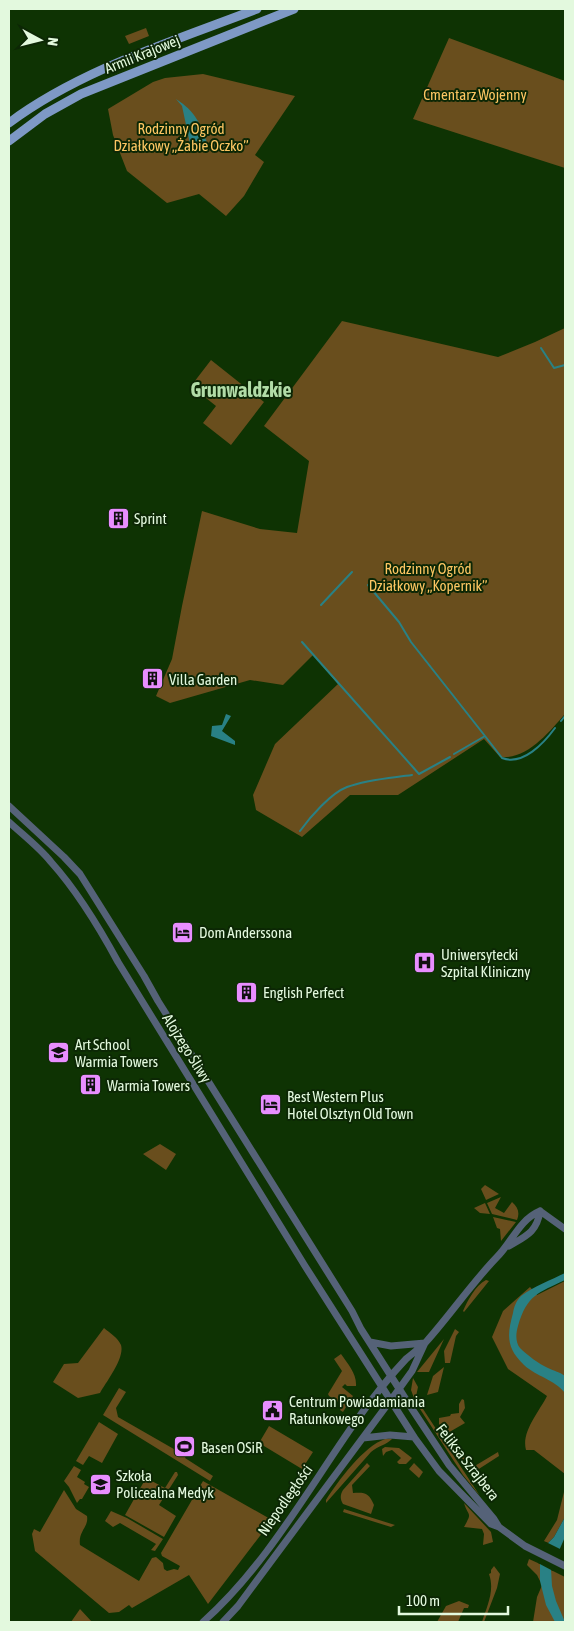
<svg xmlns="http://www.w3.org/2000/svg" width="574" height="1631" viewBox="0 0 574 1631" font-family="'Asap Condensed',sans-serif">
	<style>
		.green { fill: #694e1d }
		.water { fill: #298185 }
		.pier { fill: #0e3303 }
		.lines { fill: none; stroke-linecap: round; stroke-linejoin: round }
		.stream { stroke: #298185; stroke-width: 2 }
		.minor { stroke: #556278; stroke-width: 7 }
		.major { stroke: #7e99c5; stroke-width: 9 }
		.labels { text-anchor: middle; dominant-baseline: central; stroke-width: 4; stroke-linejoin: round; paint-order: stroke }
		.street-label { font-size: 15px; fill: #e3f9de; stroke: #0c2705 }
		.park-label { font-size: 15px; fill: #fec663; stroke: #0c2705 }
		.poi-label { font-size: 15px; fill: #e3f9de; stroke: #0c2705; text-anchor: start }
		.district-label { font-size: 20px; font-weight: bold; fill: #b1dca7; stroke: #0c2705 }
	</style>
	<rect width="100%" height="100%" fill="#0e3303"/>
	<path class="green" d="M146,28l3,8 -20,8 -4,-8z
		M449,38l116,43v87l-152,-49z
		M203,74l92,22 -40,59 9,7 -20,34 -18,20 -27,-22 -32,9 -40,-32 -14,-36 -5,-26 45,-27 12,-4z
		M342,321l156,36 37,-15 30,-14v386c-16,18 -38,46 -65,43l-16,-18 -86,56h-48l-48,42 -46,-27 -3,-15 22,-51 63,-60 -25,-29 -30,30 -33,-5 -80,23 -14,-7 16,-37 10,-53 20,-95 58,18 37,4 12,-72 -45,-35z
		M211,360l53,42 -33,43 -28,-22 13,-17 -25,-20z
		M160,1144l16,10 -10,16 -23,-16z
		M485,1185l14,9 -13,6 -5,-11z
		M501,1197l-6,11 9,5 8,-11c6,5 8,11 5,18l-25,-6 -5,-11z
		M485,1203l5,11 -10,-1 -6,-5z
		M493,1217l23,5 -15,19 -1,-12 -3,-1z
		M486,1280l3,1 -25,31 -1,-1c5,-11 12,-25 23,-31z
		M565,1281v193l-31,-24h-8c-5,-18 13,-38 21,-54l-39,-27 -16,-32 11,-26 27,-24 7,8z
		M104,1328c6,5 14,10 17,17 4,13 -15,37 -21,48l-22,5 -25,-16 11,-18 14,-1z
		M455,1329l4,3 -3,4 -6,27h-5l-1,-12z
		M444,1339l-15,33h-12z
		M341,1354c7,10 16,20 15,32h-9l-2,-2 -3,3 11,9 -10,16 -3,-2 3,-5 -14,-9 -1,-2 14,-23 -8,-12z
		M444,1367l-6,25 -11,3 6,-19z
		M413,1378l5,9 -3,14 -4,-11z
		M119,1388l7,4 -10,16 2,9 68,39 -1,2 28,18 -3,5 -107,-66z
		M462,1399l2,1 1,8 -5,9 5,6 -19,11 -7,-10v-6l11,-2 1,-2 8,-1v-9z
		M420,1409h3l57,87 -17,-21z
		M99,1422l19,12 -16,29 -13,-7 -6,9 -7,-4z
		M269,1426l44,26 -11,17 -43,-26z
		M385,1439h7c-6,6 -14,7 -21,13l-45,51v-3c12,-19 38,-54 59,-61z
		M385,1447l14,1 13,10 -6,6h-7l-2,-2 4,-4 -9,-8 -6,2 -3,4 -1,-7z
		M462,1449l9,16 -4,3 -10,-16z
		M498,1452l1,4 -28,18 -3,-4z
		M367,1463l3,3 -18,19 1,8c12,-1 16,0 21,12l-3,9 -28,-10c-3,-5 -3,-9 0,-14z
		M414,1463l9,9 -4,6 -10,-9z
		M74,1466l7,4 -4,7 8,5 -1,2 5,3 -7,12h-2l-3,4 -8,-16 -5,-6z
		M175,1472h2l1,3 -19,30 17,11 -12,21 -39,-22 21,-37 19,10z
		M203,1481l69,39 -64,84 -19,-29 -57,33 -3,-3 -10,7 -10,1 -74,-62 -3,-17 2,-5 6,3 24,-42 12,19 11,7c2,11 -9,15 -7,29l59,36 13,-23 4,-1 7,6 1,6 3,2 7,-2 4,1 2,-4 -18,-10 -1,-3z
		M565,1488v29l-11,20 -6,6 -4,-2 13,-21z
		M464,1503l27,29 2,10 -10,3 1,-11 -2,-5 -18,-2c9,-16 4,-10 0,-24z
		M344,1509l51,16 -4,2 -48,-15z
		M111,1511l16,7 36,21 -8,12 -4,-1 5,-6 -36,-21 -7,4 -8,-6z
		M529,1559l11,5v17l-3,-6 -10,-10z
		M494,1566l6,8 -3,14 -13,34h-2c5,-16 13,-31 7,-48l2,-1v-3z
		M549,1569l16,8v45h-32l4,-25z
		M459,1601l10,4 -1,3h-4l-6,14h-21l9,-16z
		M80,1609l12,13h-21z"/>
	<path class="water" d="M176,99c20,13 24,24 32,46l-1,3 -15,5 -10,-47z
		M226,714l5,2 -9,15 13,10v4l-24,-9 1,-10 10,-1z
		M565,1273v7c-27,13 -38,15 -47,46 -2,7 -3,16 2,22 7,7 19,16 28,20 6,3 12,4 17,8v17c-11,-14 -28,-16 -41,-28 -18,-17 -17,-30 -11,-52 1,-6 3,-12 8,-17 13,-10 30,-16 44,-23z
		M565,1517v20l-14,32 1,17 4,15 9,21h-10l-9,-17 -6,-24v-17l8,-21 6,-6z"/>
	<path class="pier" d="M546,1542l16,8 -9,21 -15,-8z"/>
	<g class="lines">
		<path class="stream" d="M541,348l13,20 11,-3
			M368,585l31,37 12,20 74,94
			M321,605l31,-33
			M302,642l117,132 31,-17
			M561,721l4,-5
			M454,754l31,-18 17,22c21,8 42,-15 53,-30
			M300,831c10,-14 31,-38 47,-44 21,-8 44,-9 65,-12"/>
		<path class="minor" d="M9,806l55,51 16,17 64,102 14,25 194,310 9,18 51,80 37,56 45,54 5,8
			M9,822c14,13 30,25 42,40 27,30 48,65 67,100l187,304 109,171 25,34 52,53 8,3 26,19 40,20
			M540,1211l25,18
			M509,1246c17,-10 28,-14 31,-35
			M370,1342l21,4 34,-3
			M363,1438l27,-3 24,2
			M203,1622c63,-56 105,-133 153,-201 15,-21 32,-43 50,-62 7,-6 14,-11 20,-17 25,-28 45,-58 71,-85 15,-15 22,-37 43,-46
			M223,1622l15,-16 161,-217 13,-18 12,-26"/>
		<path class="major" d="M9,123c71,-53 165,-82 248,-114
			M9,141l36,-27 36,-20 213,-85"/>
	</g>
	<defs>
		<symbol id="building-square" viewBox="-11 -11 22 22"><rect x="-9" y="-9" width="18" height="18" rx="4" fill="#e88eff" stroke="#0c2705"/><path d="M-4-6H4V6H1V3H-1V6H-4ZM-2.5-4.3h1.7v1.8h-1.7ZM.8-4.3h1.7v1.8H.8ZM-2.5-1h1.7V.8h-1.7ZM.8-1h1.7V.8H.8Z" fill="#111"/></symbol>
		<symbol id="hotel-square" viewBox="-11 -11 22 22"><rect x="-9" y="-9" width="18" height="18" rx="4" fill="#e88eff" stroke="#0c2705"/><path d="M-6-4.5h1.5V1H6V5H4.5V3h-9V5H-6ZM-4 0a1.8 1.8 0 1 1 3.6 0ZM.5 0V-2.5h3Q6-2.5 6 0Z" fill="#111"/></symbol>
		<symbol id="hospital-square" viewBox="-11 -11 22 22"><rect x="-9" y="-9" width="18" height="18" rx="4" fill="#e88eff" stroke="#0c2705"/><path d="M-5-5h3v3.5h4V-5h3V5h-3V1.5h-4V5h-3Z" fill="#111"/></symbol>
		<symbol id="school-square" viewBox="-11 -11 22 22"><rect x="-9" y="-9" width="18" height="18" rx="4" fill="#e88eff" stroke="#0c2705"/><path d="M0-5L7-2L0 1L-7-2ZM-4 1L0 2.5L4 1V4Q0 6-4 4Z" fill="#111"/></symbol>
		<symbol id="civic-square" viewBox="-11 -11 22 22"><rect x="-9" y="-9" width="18" height="18" rx="4" fill="#e88eff" stroke="#0c2705"/><path d="M-.6-6.5H3V-4.5H.6V-3L4-1V1h2V6H-6V1h2V-1L-.6-3ZM-1.2 2.5V6h2.4V2.5Z" fill="#111"/></symbol>
		<symbol id="stadium-square" viewBox="-11 -11 22 22"><rect x="-9" y="-9" width="18" height="18" rx="4" fill="#e88eff" stroke="#0c2705"/><path d="M0-5a6.5 5 0 1 0 0 10a6.5 5 0 1 0 0-10ZM-3.5-1.8h7v3.6h-7Z" fill="#111"/></symbol>
	</defs>
	<g fill-rule="evenodd">
		<use href="#building-square" x="106" y="506" width="25" height="25"/>
		<use href="#building-square" x="140" y="666" width="25" height="25"/>
		<use href="#hotel-square" x="170" y="920" width="25" height="25"/>
		<use href="#hospital-square" x="412" y="950" width="25" height="25"/>
		<use href="#building-square" x="234" y="980" width="25" height="25"/>
		<use href="#school-square" x="46" y="1040" width="25" height="25"/>
		<use href="#building-square" x="78" y="1072" width="25" height="25"/>
		<use href="#hotel-square" x="258" y="1092" width="25" height="25"/>
		<use href="#civic-square" x="260" y="1398" width="25" height="25"/>
		<use href="#stadium-square" x="172" y="1434" width="25" height="25"/>
		<use href="#school-square" x="88" y="1472" width="25" height="25"/>
	</g>
	<g class="labels">
		<g class="street-label">
			<text transform="translate(142 54) rotate(-22)">Armii Krajowej</text>
			<text transform="translate(187 1048) rotate(58)">Alojzego Śliwy</text>
			<text transform="translate(468 1462) rotate(52)">Feliksa Szrajbera</text>
			<text transform="translate(285 1500) rotate(-55)">Niepodległości</text>
		</g>
		<g class="park-label">
			<text x="475" y="94">Cmentarz Wojenny</text>
			<text x="181" y="128">Rodzinny Ogród<tspan x="181" dy="17">Działkowy „Żabie Oczko”</tspan></text>
			<text x="428" y="568">Rodzinny Ogród<tspan x="428" dy="17">Działkowy „Kopernik”</tspan></text>
		</g>
		<g class="poi-label">
			<text x="134" y="518">Sprint</text>
			<text x="169" y="679">Villa Garden</text>
			<text x="199" y="932">Dom Anderssona</text>
			<text x="441" y="954">Uniwersytecki<tspan x="441" dy="17">Szpital Kliniczny</tspan></text>
			<text x="263" y="992">English Perfect</text>
			<text x="75" y="1044">Art School<tspan x="75" dy="17">Warmia Towers</tspan></text>
			<text x="107" y="1085">Warmia Towers</text>
			<text x="287" y="1096">Best Western Plus<tspan x="287" dy="17">Hotel Olsztyn Old Town</tspan></text>
			<text x="289" y="1401">Centrum Powiadamiania<tspan x="289" dy="17">Ratunkowego</tspan></text>
			<text x="201" y="1447">Basen OSiR</text>
			<text x="116" y="1475">Szkoła<tspan x="116" dy="17">Policealna Medyk</tspan></text>
		</g>
		<g class="district-label">
			<text x="241" y="389">Grunwaldzkie</text>
		</g>
	</g>
	<rect width="574" height="1631" fill="none" stroke="#e3f9de" stroke-width="20"/>
	<g transform="translate(40 40) rotate(97)" stroke="#0c2705" stroke-width="4" paint-order="stroke">
	<path d="M0-4L9 19L0 12L-9 19Z" fill="#e3f9de"/>
	<text y="-8" font-size="14" font-weight="bold" text-anchor="middle" fill="#e3f9de">N</text>
	</g>
	<path d="M399 1606v8h109v-8" fill="none" stroke="#e3f9de" stroke-width="2.5"/>
	<text x="406" y="1606" font-size="15" fill="#e3f9de" stroke="#0c2705" stroke-width="4" paint-order="stroke">100 m</text>
</svg>
